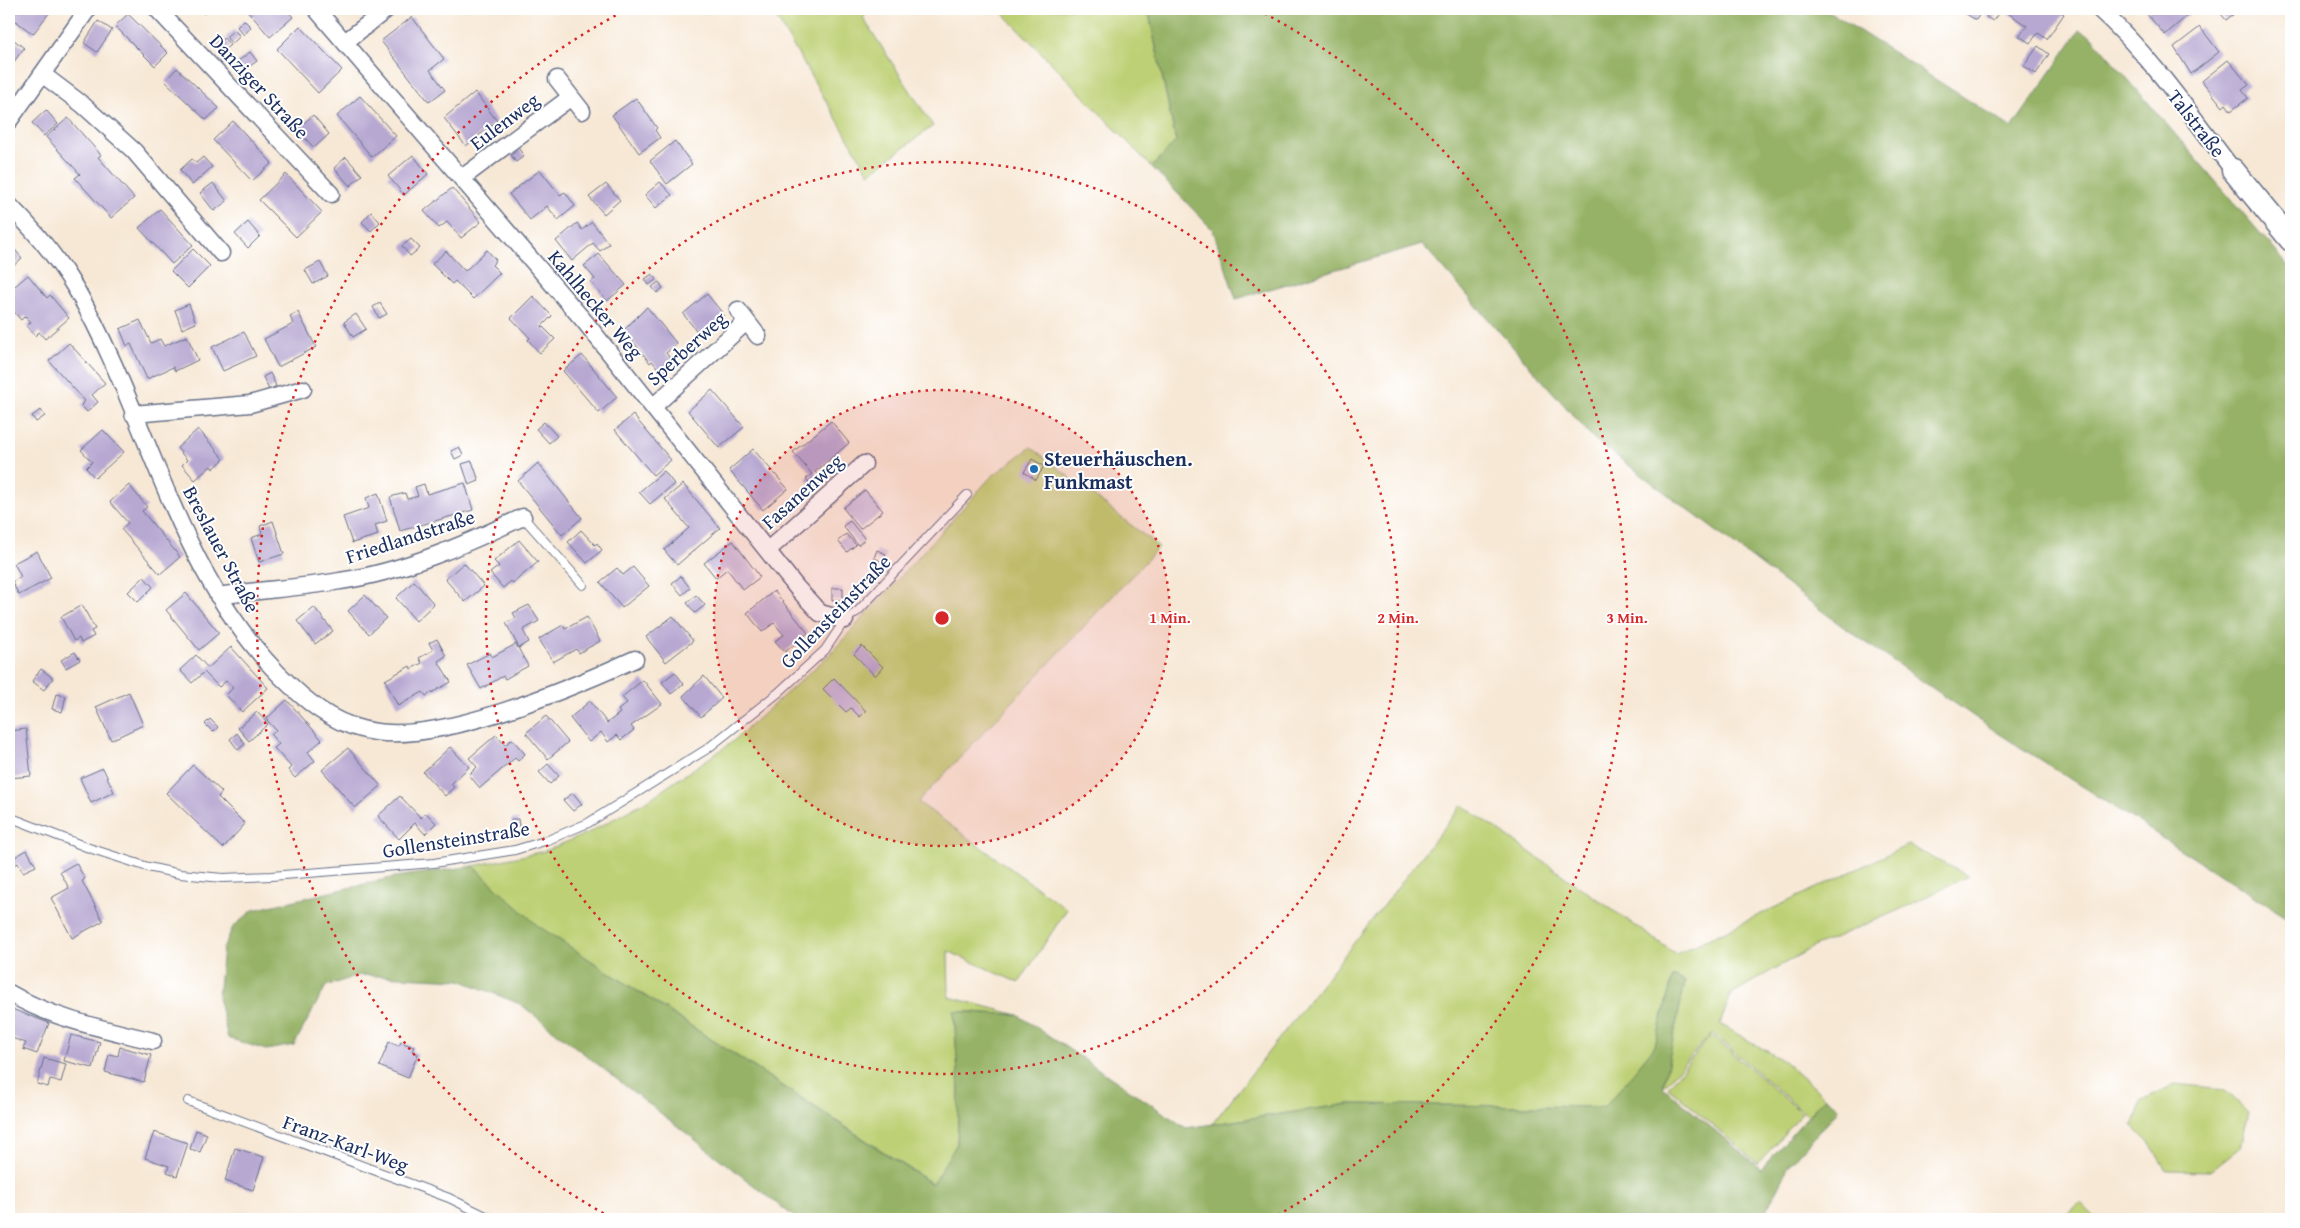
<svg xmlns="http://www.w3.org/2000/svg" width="2300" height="1228" viewBox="0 0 2300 1228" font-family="'Gentium Book Plus',serif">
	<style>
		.green { fill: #bdd074; stroke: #6c8069 }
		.forest { fill: #96b266; stroke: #587062 }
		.building { fill: #b7a8d2 }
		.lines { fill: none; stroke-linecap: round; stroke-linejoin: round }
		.lane-casing { stroke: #687088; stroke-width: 10 }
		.street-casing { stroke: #687088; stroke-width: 19 }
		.secondary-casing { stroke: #687088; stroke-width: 25 }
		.lane { stroke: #fff; stroke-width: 8 }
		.street { stroke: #fff; stroke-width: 16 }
		.secondary { stroke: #fff; stroke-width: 22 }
		.ring { fill: none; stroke: #d62828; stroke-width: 2.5; stroke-dasharray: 2.5 5 }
		.poi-dot { fill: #1f6fb2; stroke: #fff; stroke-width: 2 }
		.labels { text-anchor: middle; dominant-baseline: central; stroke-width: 4; stroke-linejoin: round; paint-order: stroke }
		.street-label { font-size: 20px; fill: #1b2f5e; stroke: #fff }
		.poi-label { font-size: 20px; font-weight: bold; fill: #1b2f5e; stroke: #fff; text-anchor: start }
		.centre { fill: #d62828; stroke: #fff; stroke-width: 2.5 }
		.ring-label { font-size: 15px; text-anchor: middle; font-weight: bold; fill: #d62828; stroke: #fff; stroke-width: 4; stroke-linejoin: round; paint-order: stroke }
	</style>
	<rect width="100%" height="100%" fill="#fff"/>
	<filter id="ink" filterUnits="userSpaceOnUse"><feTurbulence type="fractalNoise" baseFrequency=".02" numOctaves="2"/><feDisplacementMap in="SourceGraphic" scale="10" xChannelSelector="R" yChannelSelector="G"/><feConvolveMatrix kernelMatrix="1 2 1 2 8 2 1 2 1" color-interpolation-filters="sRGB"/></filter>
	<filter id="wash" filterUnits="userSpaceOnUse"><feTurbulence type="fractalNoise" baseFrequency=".0096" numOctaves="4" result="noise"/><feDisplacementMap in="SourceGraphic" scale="20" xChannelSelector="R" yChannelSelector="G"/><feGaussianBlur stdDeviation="1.12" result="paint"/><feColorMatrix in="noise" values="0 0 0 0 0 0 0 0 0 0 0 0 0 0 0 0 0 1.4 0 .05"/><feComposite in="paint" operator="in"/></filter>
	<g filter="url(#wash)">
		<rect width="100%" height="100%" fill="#f7e8d5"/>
		<path class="green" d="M771,9h101l-9,9 70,108 -64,47z
			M999,9h149l28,133 -24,25z
			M1031,447l128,100 -241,255 149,107 -48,74 -71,-32 1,46 69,18 -64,-4 5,79 -2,54 -24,40 -395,-258 -65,-60 72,-15 45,-19 58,-32 83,-57 98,-88 162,-178z
			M1462,805l214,149 232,-109 60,31 -69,34 -86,37 -82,47 -11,30 64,37 41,36 -17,19 -96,-83 -49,54 22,-105 -12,-6 -18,70 -49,61 -257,-3 -137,20z
			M1711,1035l91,78 -44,51 -90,-77z
			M2175,1084l49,5 24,23 -8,35 -30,24 -44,-1 -17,-28 -16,-16 9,-25z
			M2081,1203l16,16h-35z"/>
		<path class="forest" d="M1148,9h677l187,119 68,-98 10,5 201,234v651l-293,-187 -156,-107 -248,-187 -172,-195 -186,55 -23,-69 -61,-63 24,-26z
			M473,866l65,60 394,258 25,-40 2,-54 -5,-79 64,4 168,113 163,-24 256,3 50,-61 18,-70 12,6 -22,105 98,82 64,-72 15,11 -51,57 -27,54h-965l-277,-215 -60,-24 -100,-5 -34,11 -32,59 -28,5 -38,-12 -10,-41 5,-48 10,-22 20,-17 142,-33z"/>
		<g id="blocks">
			<path class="building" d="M9,9h43l-19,25 -24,-18z
				M199,9h11l-6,5z
				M246,9h40l7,8 -23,20z
				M1958,9h25l-7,11z
				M1991,9h10l-8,12 -7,-4z
				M2002,9h54l8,5 -17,25 -9,-6 -8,10 -11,-7 8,-10z
				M2151,9h44l-30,26 -19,-22z
				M2217,9h23l-14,11z
				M128,14l40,39 -13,13 -40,-40z
				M412,17l32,42 -14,11 15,20 -16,12 -48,-61z
				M244,20l7,7 -7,8 -7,-8z
				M98,21l14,9 -15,22 -13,-9z
				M300,26l42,44 -24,23 -41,-44z
				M2200,27l19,25 -28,22 -17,-27z
				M234,30l6,6 -8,8 -6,-7z
				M9,36l15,12 -11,15 -2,-2 -2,3z
				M224,38l6,7 -8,7 -6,-7z
				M2038,46l11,8 -13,20 -12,-8z
				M250,52l7,9 -14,10 -6,-9z
				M2228,60l21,25 -7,5 6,8 -17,13 -5,-7 -3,3 -21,-26z
				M177,68l42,40 -13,12 -41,-39z
				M475,92l22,29 -31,25 -22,-28z
				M360,96l36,40 -24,21 -35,-41z
				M636,98l21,30 -2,2 5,8 -21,15 -27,-38z
				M46,110l12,14 -14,12 -12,-13z
				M313,115l16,19 -15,14 -17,-19z
				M68,118l33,37 -3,2 36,41 -23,20 -36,-40 5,-4 -34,-37z
				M233,121l39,42 -20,18 -39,-41z
				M675,141l17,23 -25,20 -17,-23z
				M519,149l5,7 -8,6 -5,-7z
				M413,155l15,19 -24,21 -16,-19z
				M203,157l9,10 -20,18 -12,-15 12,-11 4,4z
				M346,157l16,18 -12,11 -16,-18z
				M540,170l20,25 5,-3 10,14 -17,14 -11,-14 -17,14 -21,-26z
				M286,174l36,38 -26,25 -37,-37z
				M660,182l12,13 -16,13 -11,-13z
				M213,183l14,18 -13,10 -14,-18z
				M606,184l14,16 -16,14 -15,-17z
				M452,188l29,34 -20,16 -14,-16 -8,6 -15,-17z
				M160,209l33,36 -21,19 -33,-36z
				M371,212l9,10 -9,9 -9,-9z
				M248,222l12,14 -12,12 -13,-14z
				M592,222l17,22 -9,7 -7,-8 -21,18 -16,-20 21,-18 5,7z
				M411,239l9,9 -10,8 -8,-10z
				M9,243l13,15 -13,12z
				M193,249l17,17 -22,22 -17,-17z
				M487,250l9,10 -4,5 8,8 -27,26 -18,-18 -3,3 -20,-20 14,-13 19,20z
				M599,254l27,31 -19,16 -16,-19 4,-3 -11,-13z
				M320,262l8,14 -15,8 -8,-14z
				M652,274l5,5 -8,6 -4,-6z
				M28,275l19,23 3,-3 19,23 -24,21 -6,-7 -4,4 -8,-10 4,-4 -6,-6 -4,4 -12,-14v-15z
				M659,282l4,6 -6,5 -5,-6z
				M707,294l17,21 -24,20 -17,-21z
				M533,296l19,20 -10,10 13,13 -15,14 -12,-13 2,-2 -19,-20z
				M380,303l7,11 -8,4 -6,-11z
				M189,304l7,19 -14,6 -7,-19z
				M647,307l30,37 -11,9 8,10 -12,10 -10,-12 -2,2 -26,-33z
				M298,312l18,35 -38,20 -14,-28 29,-15 -3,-8z
				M356,314l10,15 -13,8 -9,-15z
				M140,320l11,23 9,-4 4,7 23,-10 11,24 -23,11 -2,-4 -26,12 -16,-35 -4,2 -7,-17z
				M244,332l12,24 -33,15 -11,-24z
				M69,343l36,40 -13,12 6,7 -11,10 -6,-7 4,-4 -36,-40z
				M582,355l35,42 -18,16 -36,-42z
				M270,373l6,13 -7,4 -6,-13z
				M712,390l32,37 -25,21 -31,-37z
				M41,410l4,6 -9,6 -4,-6z
				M633,415l38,45 -18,15 -38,-45z
				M831,421l18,22 -34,29 8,9 -9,7 -8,-9 6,-5 -19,-22z
				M544,422l13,14 -8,7 -13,-14z
				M198,429l26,30 -11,10 -2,-3 -16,14 -13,-15 5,-5 -10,-12z
				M103,430l21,22 -29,26 -9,-10 6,-6 -11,-12z
				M459,447l4,8 -8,4 -4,-8z
				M753,449l35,40 -25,21 -34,-40z
				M1032,459l12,7 -8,14 -12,-8z
				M472,461l7,20 -10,4 -7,-21z
				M538,463l44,55 -20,17 -44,-54z
				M664,471l10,13 -24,20 -11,-12z
				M465,483l8,27 -73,21 -10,-34 15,-4 2,6 11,-3 -3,-9 9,-3 3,10z
				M683,484l37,44 -43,37 -13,-15 25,-22 -24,-29z
				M129,485l18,22 -5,4 38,46 -20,17 -39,-45 7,-6 -18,-21z
				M865,490l18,21 -23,18 -17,-21z
				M378,493l9,28 -12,4 3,10 -26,8 -9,-26 26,-9 -3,-10z
				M273,521l11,33 -25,8 -8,-24 11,-4 -2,-8z
				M850,521l15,18 -7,6 -15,-19z
				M581,530l14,15 2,-2 5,7 -15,13 -19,-21z
				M846,534l10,11 -9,7 -9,-11z
				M519,540l19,22 -25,21 -2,-2 -8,7 -13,-15 9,-7 -5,-5z
				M733,541l27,36 -17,13 -16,-21 -11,9 -12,-15z
				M877,550l9,4 -3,8 -9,-4z
				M37,551l14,27 -32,17 -7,-13 9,-5 -7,-14z
				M464,563l20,23 -19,16 -20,-23z
				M633,567l16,19 -27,22 -22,-26 17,-14 6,7z
				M681,576l9,12 -8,7 -10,-12z
				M144,577l9,10 -15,15 -10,-10z
				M414,581l20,23 -18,17 -20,-23z
				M832,588h11v12h-11z
				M774,591l34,42 -23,19 -10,-11 9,-6 -10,-12 -12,9 -15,-19z
				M186,593l33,40 -20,17 -33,-40z
				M365,595l21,23 -17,16 -21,-23z
				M696,595l9,10 -10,8 -8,-10z
				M82,605l13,24 -4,2 3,5 -13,7 -2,-5 -5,3 -13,-24z
				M529,605l10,16 -16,9 6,12 -10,6 -13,-25 10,-5 -3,-5z
				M314,607l19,24 -18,13 -18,-23z
				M673,616l20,25 -27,21 -20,-25z
				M587,617l13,24 -21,12 -3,-4 -23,13 -14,-23 24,-14 2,4z
				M437,639l9,17 -8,5 13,21 -25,14 -3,-4 -25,14 -13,-26 25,-14 1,3 11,-6 -3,-5 14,-8 -4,-7z
				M516,644l12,22 -23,13 -2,-3 -22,13 -14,-24 23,-12 2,4z
				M862,646l21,21 -8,9 -21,-22z
				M231,647l37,41 -26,24 -16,-17 7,-7 -7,-7 -7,6 -15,-15 -12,11 -12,-13 16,-15 12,13z
				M75,652l5,8 -14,8 -5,-8z
				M41,669l12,9 -9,12 -12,-9z
				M675,672l9,12 -13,10 -9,-12z
				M704,676l18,22 -21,19 -18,-21z
				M834,678l32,33 -6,6 -9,-9 -5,4 -23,-23z
				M643,680l19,24 -31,22 3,4 -13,10 -4,-5 -9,7 -7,-10 -12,10 -19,-24 20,-17 17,22 13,-10 -2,-3 9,-7 -5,-6z
				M129,692l14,33 -32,15 -15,-33z
				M56,694l10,2 -4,16 -10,-3z
				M287,700l35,40 -14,12 7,9 -20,17 -7,-8 3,-3 -17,-19 5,-4 -8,-9 5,-5 -10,-11z
				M257,712l11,12 -19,17 -11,-13z
				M546,716l22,26 -20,17 -22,-26z
				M210,719l8,8 -5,5 -8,-8z
				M26,729l5,47 -22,2v-47z
				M237,733l8,11 -7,6 -8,-11z
				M496,735l9,10 7,-6 13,15 -7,7 -3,-3 -35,30 -11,-13 8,-8 -8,-9z
				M450,747l19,20 -18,17 3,3 -9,9 -22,-24z
				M348,748l33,38 -26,22 -33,-38z
				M548,764l11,12 -9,8 -11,-12z
				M193,765l29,27 -4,5 27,27 -22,24 -57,-55z
				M103,768l11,24 -23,11 -11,-25z
				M573,793l9,11 -9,7 -10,-11z
				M400,796l21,22 5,-5 10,10 -11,11 -10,-11 -16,16 -21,-23z
				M511,819h7l1,7 -7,1z
				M9,846l6,11 12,-7 9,16 -13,6 -5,-9 -9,5z
				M76,863l9,16 -3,2 21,40 -31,17 -21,-40 18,-10 -9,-16z
				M9,1008l40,15 -12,31 -14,-5 3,-6 -17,-6z
				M71,1035l29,7 -7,26 -29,-7z
				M389,1042l10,4 2,-4 13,5 -2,4 6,3 -10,24 -29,-12z
				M120,1047l31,8 -7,27 -39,-10 4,-18 9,2z
				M44,1058l22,6 -5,18 -11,-3 -2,8 -11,-3z
				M196,1130l11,4 -7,18 -10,-3z
				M154,1132l34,11 -11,33 -10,-4 2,-6 -24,-8z
				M235,1148l29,9 -11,33 -28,-9z"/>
		</g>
	</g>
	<g filter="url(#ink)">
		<use href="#blocks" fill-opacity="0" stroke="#687088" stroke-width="1"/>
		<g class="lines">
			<defs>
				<path id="lane" d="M523,517l60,68
					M9,817l80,31 59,19 32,7 43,4 48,-2 163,-13 81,-13 33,-10 40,-17 119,-74 71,-56 47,-43 20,-30 13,-9 109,-116
					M188,1101l261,97 43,21"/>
				<path id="street" d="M157,9l174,185
					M316,9l269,313 212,266 23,25 25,7
					M2099,9c52,47 92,106 134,161
					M345,42l42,-33
					M42,74l41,31 51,46 87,102
					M557,79l25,32
					M9,121l79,-112
					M462,178l109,-81
					M9,205c24,24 49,54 67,84 75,130 101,292 215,397 24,23 50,41 85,46 69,10 195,-44 259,-73
					M738,310l20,26
					M654,406l92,-84
					M133,414l117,-10 53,-15
					M768,550l96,-86
					M218,596c40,-6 81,-8 122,-15 63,-9 126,-37 183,-64
					M9,993c44,26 95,36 144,48"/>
				<path id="secondary" d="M2233,170l58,70"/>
			</defs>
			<use href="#lane" class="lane-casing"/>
			<use href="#street" class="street-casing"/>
			<use href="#secondary" class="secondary-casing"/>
			<use href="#lane" class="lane"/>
			<use href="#street" class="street"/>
			<use href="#secondary" class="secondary"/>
		</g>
	</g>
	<circle cx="942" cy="618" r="228" fill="#d62828" fill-opacity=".12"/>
	<g class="ring">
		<circle cx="942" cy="618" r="228"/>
		<circle cx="942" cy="618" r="456"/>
		<path d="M610 1217A685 685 0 0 1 626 10M1258 10A685 685 0 0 1 1274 1217"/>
	</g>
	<circle class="poi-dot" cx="1034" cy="469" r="5"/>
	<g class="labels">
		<g class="street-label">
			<text transform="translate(260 86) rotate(47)">Danziger Straße</text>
			<text transform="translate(504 121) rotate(-37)">Eulenweg</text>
			<text transform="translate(2197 123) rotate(52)">Talstraße</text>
			<text transform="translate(596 304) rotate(50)">Kahlhecker Weg</text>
			<text transform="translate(686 348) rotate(-42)">Sperberweg</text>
			<text transform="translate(802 491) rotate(-42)">Fasanenweg</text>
			<text transform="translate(410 536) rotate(-18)">Friedlandstraße</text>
			<text transform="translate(222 549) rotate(62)">Breslauer Straße</text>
			<text transform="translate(835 611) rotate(-46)">Gollensteinstraße</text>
			<text transform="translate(456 839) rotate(-9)">Gollensteinstraße</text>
			<text transform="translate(346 1143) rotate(20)">Franz-Karl-Weg</text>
		</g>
		<g class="poi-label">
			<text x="1044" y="458">Steuerhäuschen.<tspan x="1044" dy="23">Funkmast</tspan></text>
		</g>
	</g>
	<circle cx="942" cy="618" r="8" class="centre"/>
	<g class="ring-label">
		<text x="1170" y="623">1 Min.</text>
		<text x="1398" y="623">2 Min.</text>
		<text x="1627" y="623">3 Min.</text>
	</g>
	<rect width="2300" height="1228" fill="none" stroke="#fff" stroke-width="30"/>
</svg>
